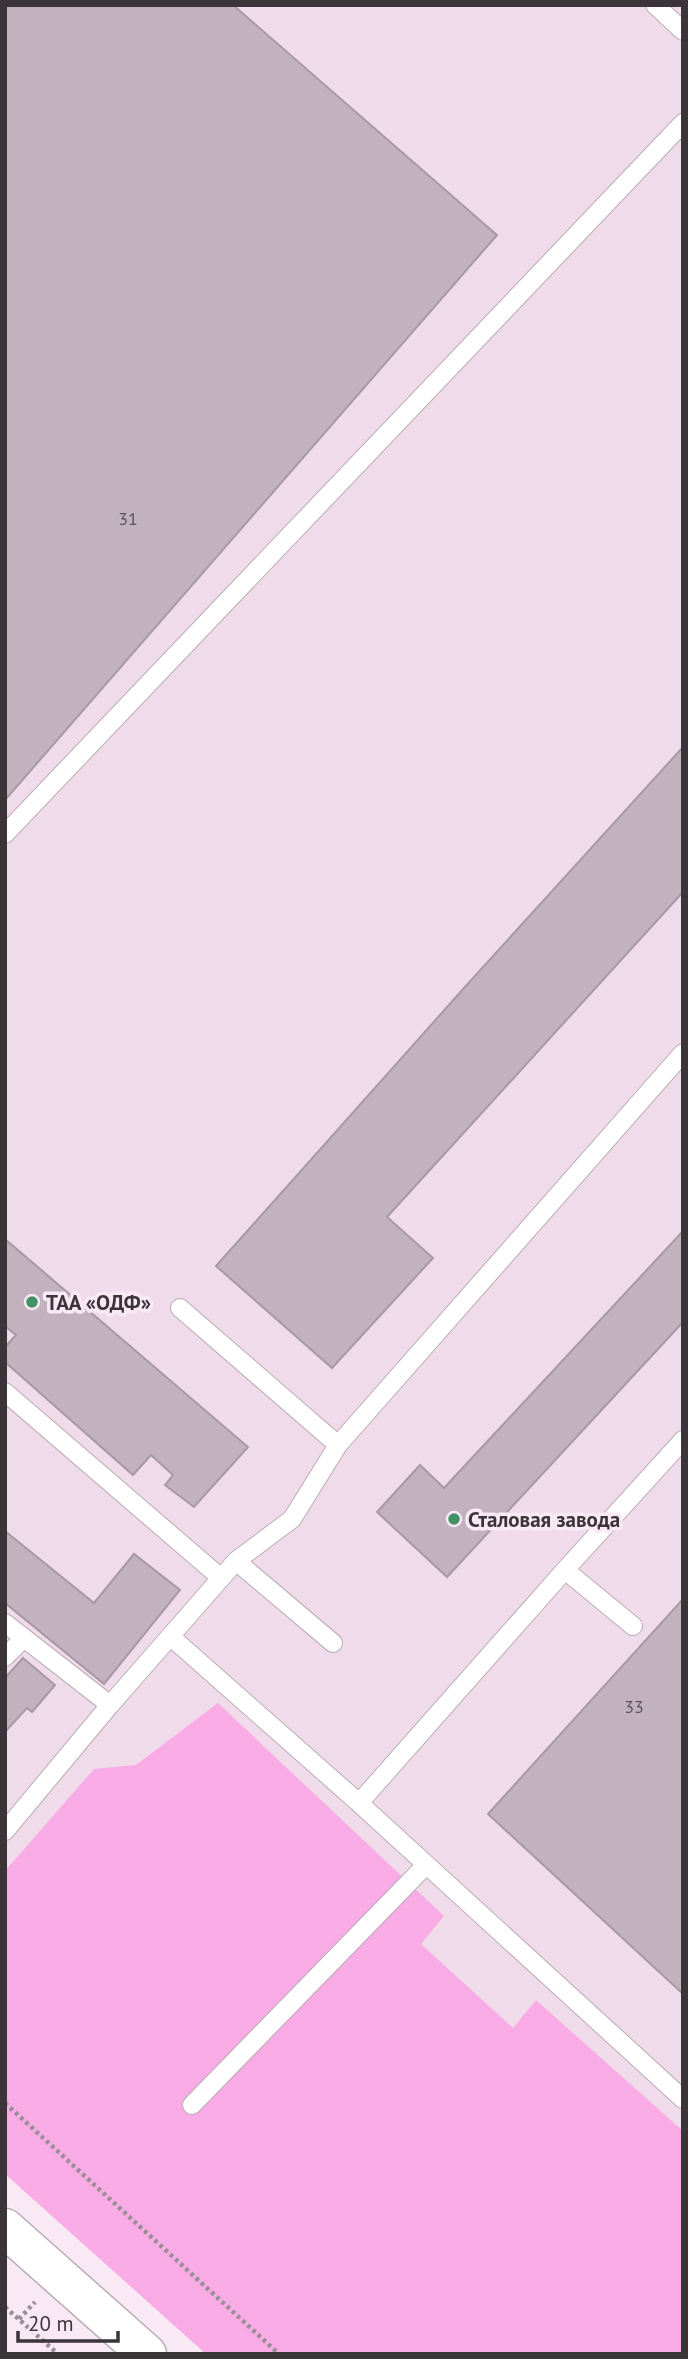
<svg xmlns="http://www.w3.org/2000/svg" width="688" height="2359" viewBox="0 0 688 2359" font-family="'PT Sans',sans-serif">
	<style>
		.built { fill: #f0dbea }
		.green { fill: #f8abe4 }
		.building { fill: #c1b2bd; stroke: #a799a3; stroke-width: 2 }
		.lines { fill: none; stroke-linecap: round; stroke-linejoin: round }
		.service-casing { stroke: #baacb6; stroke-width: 20 }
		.secondary-casing { stroke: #baacb6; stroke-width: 41 }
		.path { stroke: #998e96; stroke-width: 4.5; stroke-dasharray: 3.5 3.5; stroke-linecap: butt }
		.service { stroke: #fff; stroke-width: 18 }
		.secondary { stroke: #fff; stroke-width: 38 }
		.poi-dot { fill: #409365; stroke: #f9e9f4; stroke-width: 2.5 }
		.labels { text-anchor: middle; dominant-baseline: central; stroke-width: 7; stroke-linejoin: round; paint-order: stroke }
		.number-label { font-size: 18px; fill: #5c545b }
		.poi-label { font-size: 21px; font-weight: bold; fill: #3b353a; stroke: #f9e9f4; text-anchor: start }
	</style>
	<rect width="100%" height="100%" fill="#f9e9f4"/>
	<path class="built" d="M5,5h678v2349l-678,-227z"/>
	<path class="green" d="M218,1703l226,213 -23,28 92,84 23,-28 147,131v223h-477l-201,-180v-303l89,-102 42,-4z"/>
	<path class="building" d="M5,5h228l264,230 -492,565z
		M683,747v145l-296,325 46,41 -101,110 -116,-102 248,-278z
		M683,1231v91l-236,255 -70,-65 43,-47 24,23z
		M5,1239l243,208 -54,60 -29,-22 8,-10 -22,-20 -18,20 -128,-113v-15l11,-12 -11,-9z
		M5,1531l89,72 40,-49 46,36 -76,94 -99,-81z
		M683,1599v395l-195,-180z
		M23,1658l32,27 -23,27 -5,-4 -22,24v-54z"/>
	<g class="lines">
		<defs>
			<path id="service" d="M655,5l28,26
				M5,834l678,-711
				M180,1308l158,137
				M5,1392l216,186
				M236,1561l97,82
				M565,1570l68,56
				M5,1623l105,82
				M170,1636l189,167 324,296
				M5,1657l19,-19
				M359,1803l206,-233 118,-130
				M5,1831l105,-126 126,-144 56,-42 46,-74 345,-392
				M192,2105l234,-240"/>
			<path id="secondary" d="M5,2228l142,126"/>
		</defs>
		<use href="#service" class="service-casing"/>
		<use href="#secondary" class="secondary-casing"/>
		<path class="path" d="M5,2103l274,251
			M5,2307l53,47
			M19,2319l16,-17"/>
		<use href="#service" class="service"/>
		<use href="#secondary" class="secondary"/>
	</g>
	<g class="poi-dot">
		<circle cx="32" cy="1302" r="7"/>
		<circle cx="454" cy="1519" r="7"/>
	</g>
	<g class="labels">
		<g class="number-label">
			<text x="128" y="518">31</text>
			<text x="634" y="1706">33</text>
		</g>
		<g class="poi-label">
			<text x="46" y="1302">ТАА «ОДФ»</text>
			<text x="468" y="1519">Сталовая завода</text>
		</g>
	</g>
	<rect width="688" height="2359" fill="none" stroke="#3b353a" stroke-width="14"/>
	<path d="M18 2331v10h100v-10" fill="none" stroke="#3b353a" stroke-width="3.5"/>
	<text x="28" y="2331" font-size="21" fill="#3b353a" stroke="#f9e9f4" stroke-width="5" paint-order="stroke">20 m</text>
</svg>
